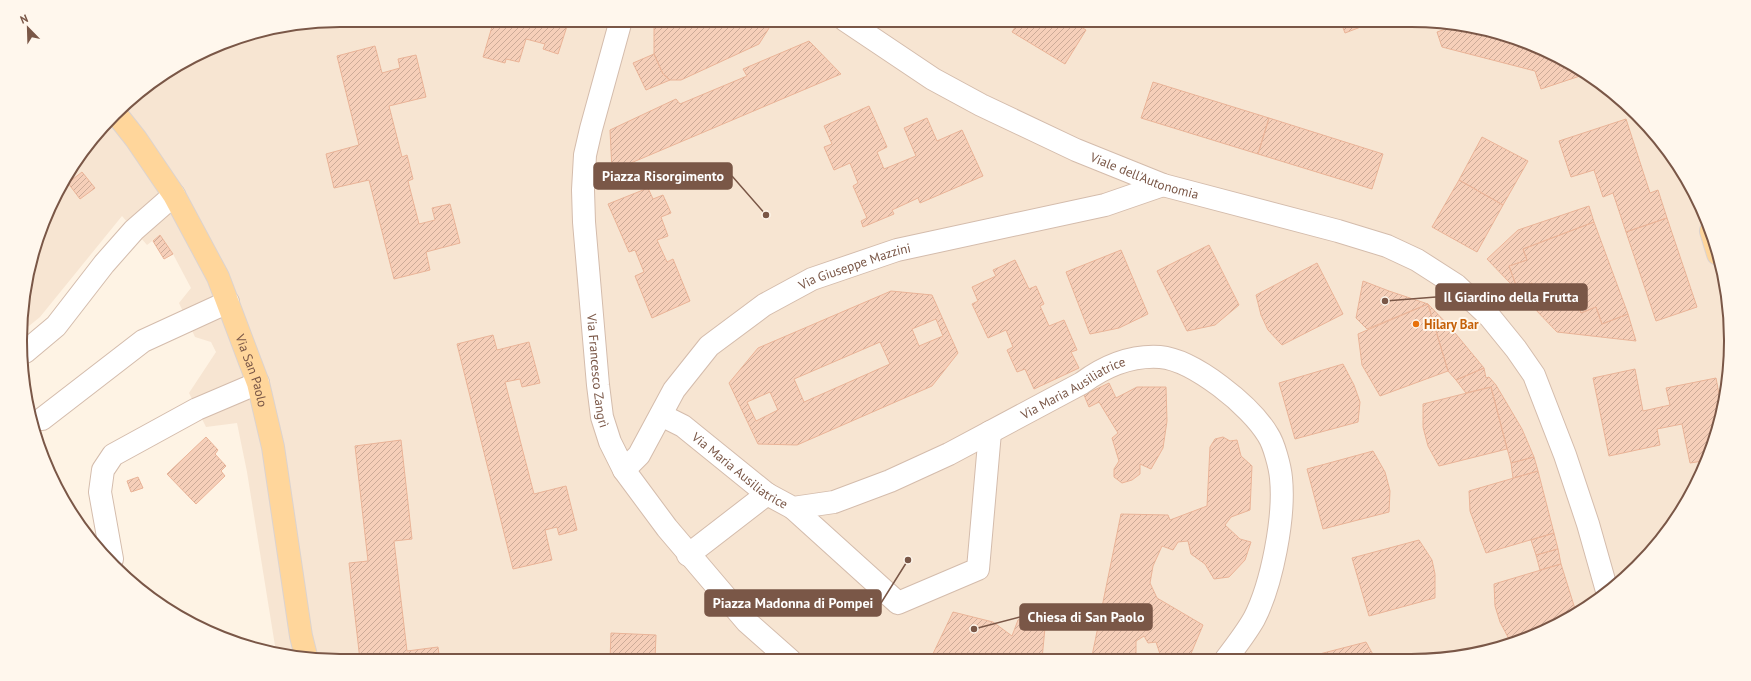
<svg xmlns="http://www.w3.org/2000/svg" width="1751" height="681" viewBox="0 0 1751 681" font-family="'PT Sans',sans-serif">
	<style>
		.residential { fill: #f7e5d2 }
		.building { fill: url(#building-hatch); stroke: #eab498; fill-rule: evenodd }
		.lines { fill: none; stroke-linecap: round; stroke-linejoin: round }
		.minor-casing { stroke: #d4bcac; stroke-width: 24 }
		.major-casing { stroke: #dcd3cf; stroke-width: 24 }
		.minor { stroke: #fff; stroke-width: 22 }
		.major { stroke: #ffd69b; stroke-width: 22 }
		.food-dot { fill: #e8710a; stroke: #fff7ed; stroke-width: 1.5 }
		.labels { text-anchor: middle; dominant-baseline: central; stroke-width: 4; stroke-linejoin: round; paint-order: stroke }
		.street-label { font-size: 13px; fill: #7a5747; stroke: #fff7ed }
		.food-label { font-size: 13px; font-weight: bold; fill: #c56008; stroke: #fff7ed; text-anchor: start }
		.rim { fill: none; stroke: #7a5747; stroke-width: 2 }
		.leader { fill: none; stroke: #7a5747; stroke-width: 1.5 }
		.callout-dot { fill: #7a5747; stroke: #fff7ed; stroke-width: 1.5 }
		.callout { fill: #7a5747; stroke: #7a5747; stroke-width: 1.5 }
		.callout-label { font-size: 14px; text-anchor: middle; font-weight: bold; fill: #fff }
	</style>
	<defs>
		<pattern id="building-hatch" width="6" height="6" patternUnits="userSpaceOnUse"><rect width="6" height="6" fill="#f6cfb9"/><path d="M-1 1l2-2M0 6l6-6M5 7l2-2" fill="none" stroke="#ccab98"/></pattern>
	</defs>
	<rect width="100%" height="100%" fill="#fef3e4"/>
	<path class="residential" d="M341,20h1069l84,11 58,22 54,33 46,43 36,51 26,58 14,61 2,63 -10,62 -43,94 -55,63 -70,47 -99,30 -1112,3 -65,-9 -29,-180 -10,-49 -31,4 -17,-34 27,-41 -5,-10 -16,-5 -16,-34 12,-15 -18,-34 -13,-19 -13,10 -25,-29 -82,101 -16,13 -1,-32 14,-61 26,-57 66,-81 51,-36 57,-26z"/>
	<path class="building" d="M494,20h75l-11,34 -15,-5 2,-5 -19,-5 -7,23 -13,-3 -1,4 -22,-6z
		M654,20h116l1,5 -12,19 -78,36h-11l-7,-6 -9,-20z
		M1006,20h64l16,10 -21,34 -53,-32 4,-6z
		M1340,20h39l-34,13z
		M1454,26l40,5 58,22 34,21 -45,15 -6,-18 -93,-24 -5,-15z
		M809,41l32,33 -229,97 -2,-41 66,-31 4,5 67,-28 -4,-7z
		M375,46l7,27 18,-5 -2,-9 18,-4 10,42 -37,9 13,51 5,-2 6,24 -5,2 11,43 16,-4 -3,-12 18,-4 10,39 -34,9 4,18 -36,9 -25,-99 -35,8 -8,-34 33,-9 -22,-89z
		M654,54l9,20 7,6 -24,10 -13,-27z
		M1153,82l116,36 -11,36 -117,-36z
		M869,106l18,41 -10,5 7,17 32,-13 -12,-28 23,-10 10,23 25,-11 21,46 -63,27 -2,-5 -26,12 2,4 -31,13 -2,-6 6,-3 -14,-32 5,-3 -8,-20 -16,7 -10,-23 8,-3 -8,-18z
		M1269,118l114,36 -11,35 -114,-35z
		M1626,119l24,74 8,-3 9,28 -41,14 -13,-39 -10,4 -9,-27 -23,7 -12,-36z
		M1482,137l46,24 -25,44 -44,-25z
		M82,172l13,16 -15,11 -12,-16z
		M1459,180l44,25 -26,47 -45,-25z
		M648,188l5,11 10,-4 8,18 -10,4 7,19 -11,4 10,22 6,-3 17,42 -38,17 -17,-42 9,-4 -9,-22 -6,2 -21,-48z
		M1589,206l5,16 -71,27 4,11 -18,6 8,22 15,-5 5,16 19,-8 5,14 15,-6 5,14 15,-6 6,17 26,-10 8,27 -79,-9 -70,-73 31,-29z
		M1667,218l30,89 -41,14 -30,-89z
		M1594,222l34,92 -26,10 -6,-17 -15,6 -5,-14 -15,6 -5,-14 -19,8 -5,-16 -15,5 -8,-22 18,-6 -4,-11z
		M160,235l13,19 -9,5 -11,-18z
		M1209,245l30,60 -24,20 -28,6 -30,-60z
		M1121,250l27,64 -29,14 -29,6 -24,-62z
		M1015,260l14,29 7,-3 8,18 -4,2 9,20 15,-6 13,30 -6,2 8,16 -45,21 -9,-20 -8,3 -10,-22 6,-3 -7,-17 -18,8 -16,-34 6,-3 -6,-14 24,-11 -3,-6z
		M1317,263l26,51 -61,31 -14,-15 -7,-15 -5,-20z
		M1363,281l26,10 39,13 -61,25 -11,-11z
		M891,291l41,4 26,58 -26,33 -135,59 -39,-1 -29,-61 29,-35zM936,319l7,17 -24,10 -7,-17zM880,342l10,22 -86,38 -10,-23zM770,392l8,18 -22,11 -9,-19z
		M1428,304l20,67 -68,25 -18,-31 -4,-31z
		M1428,304l22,23 34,41 -28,12 -8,-9z
		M493,335l4,15 32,-8 11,41 -18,4 -2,-8 -15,3 29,112 32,-8 11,44 -18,5 -2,-8 -12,3 7,30 -39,9 -56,-225z
		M1343,364l11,21 6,17 -2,20 -63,17 -16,-56z
		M1484,368l2,10 3,-1 7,8 26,44 12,28 -23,6 -20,-76 -25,6 -10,-13z
		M1635,369l8,42 27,-6 -4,-17 50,-10 6,32 -2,14 -17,37 -13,2 -8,-39 -25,5 3,16 -51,11 -16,-78z
		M1109,383l7,15 21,-11h29l1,34 -4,27 -12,21 -11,-5v10l-8,6 -10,3 -8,-6v-8l5,-8 -7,-23 6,-5 -19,-31 -10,5 -5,-12z
		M1491,387l16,62 -68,17 -11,-20 -5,-19v-23z
		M206,437l12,13 -3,4 11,12 -5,5 4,5 -29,28 -29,-30z
		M1223,437l7,4 7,-1 4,16 11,10 -2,44 -19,7 -6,8 15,14 11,3 -6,18 -16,17 -15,2 -9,-15 -14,-10 -3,-13 -10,1 -5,8 -11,-4 -9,20 -3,17 7,15 46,27 -13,31 -2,3h-29l1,-5 -4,-12 -8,1 -4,-7 -8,5v18h-34l-10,-3 29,-142 47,1 2,5 37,-14 3,-59 5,-8z
		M401,440l11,99 -18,2 13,110 31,-4 2,14h-51v-4l-29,3 -11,-97 19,-2 -13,-115z
		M1373,451l12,21 5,19 -1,21 -66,17 -16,-60z
		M1534,457l4,14 -25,7 -2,-15z
		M1538,471l16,62 -68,20 -16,-42 -1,-20z
		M138,477l5,11 -12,4 -4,-11z
		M1554,533l4,16 -22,6 -5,-15z
		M1419,540l13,20 3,14v24l-66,18 -17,-58z
		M1558,549l3,15 -21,6 -4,-15z
		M1561,564l15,48 -24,16 -42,13 -10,-19 -5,-16 -1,-22z
		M1047,607l-5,52 -112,1 23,-48 40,10 19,14 6,-16z
		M611,633l45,2 -1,25h-45z
		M1366,642l9,16 -76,1 5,-1z"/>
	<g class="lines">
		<defs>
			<g id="minor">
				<path id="s1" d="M621,20l-30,109 -6,26 -2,35 1,32 14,163 4,32 8,25 14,28 43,58 80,94 43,38"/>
				<path id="s2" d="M845,20l88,59 48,26 95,45 87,35 175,46 49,15 30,14 39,25 34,32 26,32 18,26 31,80 23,69 19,67"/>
				<path d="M25,352l31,-26 48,-62 30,-34 40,-35"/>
				<path id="s3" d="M661,415l22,11 84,68 26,14 41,-6 56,-21 59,-27 133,-71c23,-17 48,-28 78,-26 34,3 91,49 108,78 6,9 12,32 13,43 4,39 -9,106 -27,141 -8,14 -18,27 -28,40"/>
				<path d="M42,419l101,-78 85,-39"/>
				<path id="s4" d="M624,470l15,-15 35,-65 35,-44 55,-41 48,-26 85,-29 208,-45 58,-20"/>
				<path d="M793,508l105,95 80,-34 12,-137"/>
				<path d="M688,555l79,-61"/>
				<path d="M112,559l-12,-67 3,-22 10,-15 84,-46 61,-26"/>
			</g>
			<g id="major">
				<path id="s5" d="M117,115l19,24 38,56 44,82 40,106 15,64 28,189 5,20"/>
				<path d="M1711,231l7,23"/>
			</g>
		</defs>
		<use href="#minor" class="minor-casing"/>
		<use href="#major" class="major-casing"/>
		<use href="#minor" class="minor"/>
		<use href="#major" class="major"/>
	</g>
	<circle class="food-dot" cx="1416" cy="324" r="4"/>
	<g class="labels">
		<g class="street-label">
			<text stroke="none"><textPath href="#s2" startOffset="339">Viale dell'Autonomia</textPath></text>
			<text stroke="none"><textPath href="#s4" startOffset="319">Via Giuseppe Mazzini</textPath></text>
			<text stroke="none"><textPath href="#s5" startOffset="291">Via San Paolo</textPath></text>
			<text stroke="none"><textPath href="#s1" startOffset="356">Via Francesco Zangrì</textPath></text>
			<text stroke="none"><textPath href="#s3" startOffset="469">Via Maria Ausiliatrice</textPath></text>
			<text stroke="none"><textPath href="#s3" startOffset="97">Via Maria Ausiliatrice</textPath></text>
		</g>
		<g class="food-label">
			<text x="1424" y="324">Hilary Bar</text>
		</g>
	</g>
	<path d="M0 0H1751V681H0ZM340 27H1411A313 313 0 0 1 1724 340V341A313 313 0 0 1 1411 654H340A313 313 0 0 1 27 341V340A313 313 0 0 1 340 27Z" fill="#fff7ed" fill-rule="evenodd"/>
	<path class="rim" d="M340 27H1411A313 313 0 0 1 1724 340V341A313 313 0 0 1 1411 654H340A313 313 0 0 1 27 341V340A313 313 0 0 1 340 27Z"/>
	<path class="leader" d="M766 215L732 176M1385 301L1436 297M908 560L881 603M974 629L1020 617"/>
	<g class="callout-dot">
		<circle cx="766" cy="215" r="4"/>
		<circle cx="1385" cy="301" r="4"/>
		<circle cx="908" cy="560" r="4"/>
		<circle cx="974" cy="629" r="4"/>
	</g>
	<g class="callout">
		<rect x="594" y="163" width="138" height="26" rx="4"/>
		<rect x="1436" y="284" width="151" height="26" rx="4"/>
		<rect x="705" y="590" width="176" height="26" rx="4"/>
		<rect x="1020" y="604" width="132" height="26" rx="4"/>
	</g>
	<g class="callout-label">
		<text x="663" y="181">Piazza Risorgimento</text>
		<text x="1511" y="302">Il Giardino della Frutta</text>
		<text x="793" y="608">Piazza Madonna di Pompei</text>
		<text x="1086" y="622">Chiesa di San Paolo</text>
	</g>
	<g transform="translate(28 28) rotate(337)" stroke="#fff7ed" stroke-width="3" paint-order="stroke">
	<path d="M0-3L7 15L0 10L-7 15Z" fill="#7a5747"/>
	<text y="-6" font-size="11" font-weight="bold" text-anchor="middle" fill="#7a5747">N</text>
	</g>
</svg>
